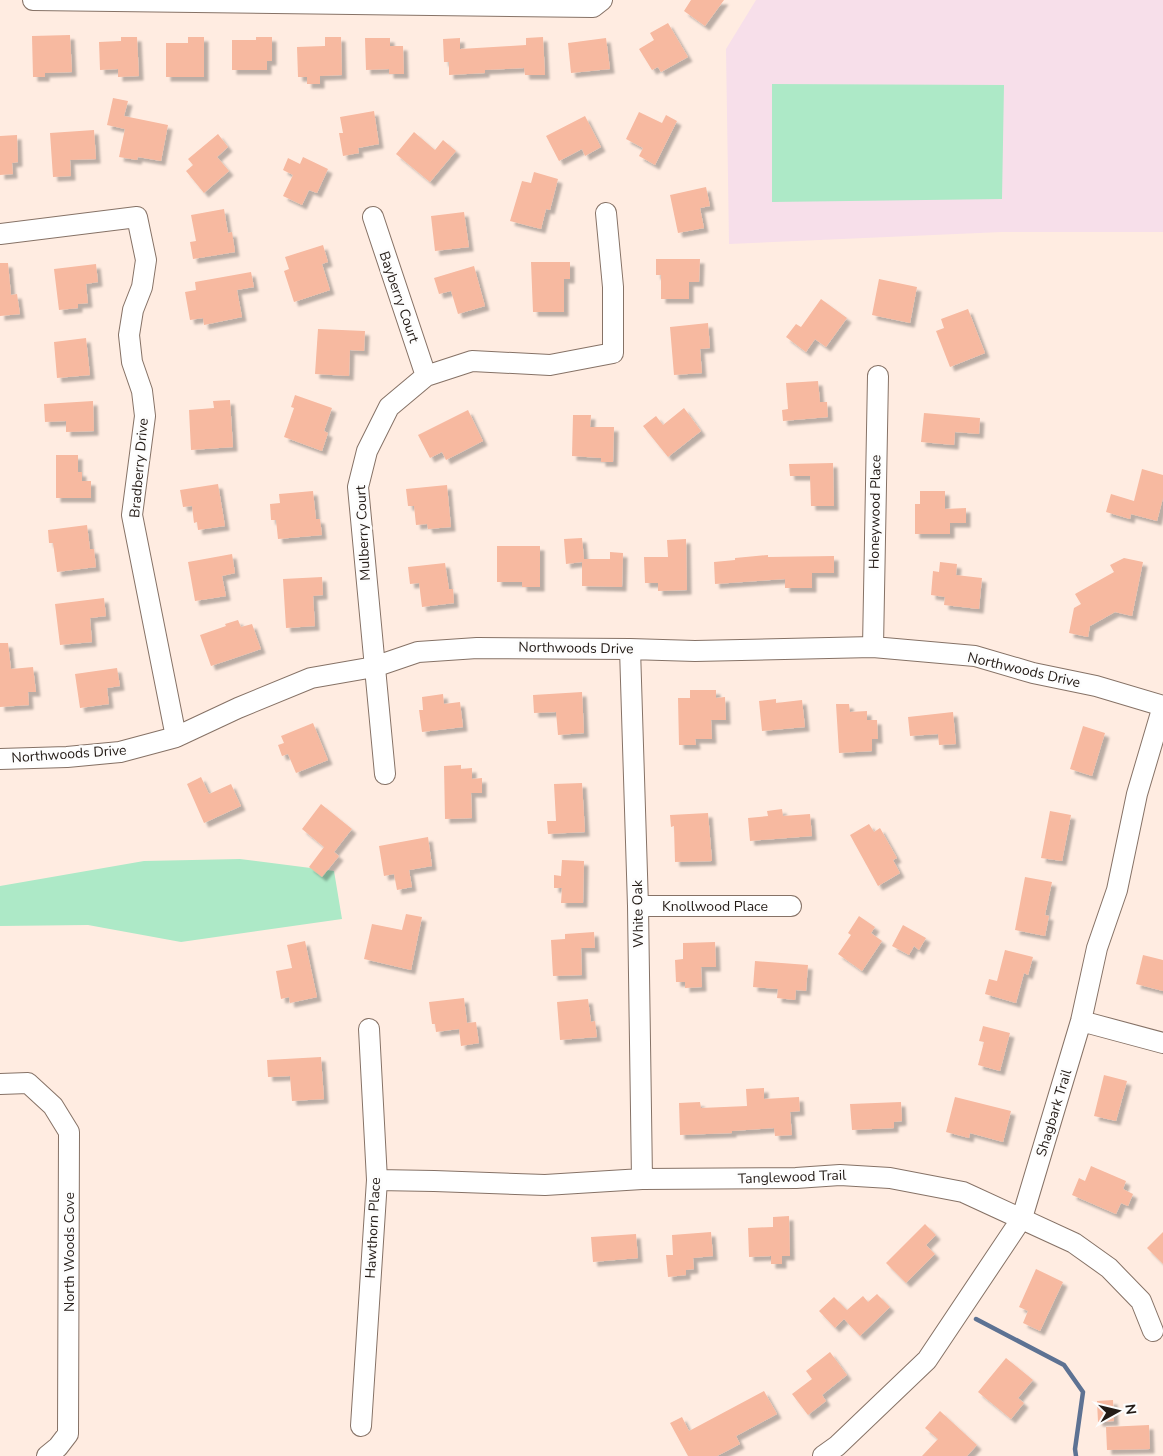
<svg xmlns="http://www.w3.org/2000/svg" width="1163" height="1456" viewBox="0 0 1163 1456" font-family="'Nunito Sans',sans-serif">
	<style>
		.education { fill: #f7dfea }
		.green { fill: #ade9c7 }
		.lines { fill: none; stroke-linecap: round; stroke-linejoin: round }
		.stream { stroke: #5d7293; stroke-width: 4.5 }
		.building { fill: #f7b9a0; filter: url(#shadow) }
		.minor-casing { stroke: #867266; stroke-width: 22 }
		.minor { stroke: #fff; stroke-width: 20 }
		.labels { text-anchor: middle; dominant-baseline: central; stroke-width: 5; stroke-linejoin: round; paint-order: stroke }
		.street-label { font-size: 14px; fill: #231b16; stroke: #fdfdfd }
	</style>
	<defs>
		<filter id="shadow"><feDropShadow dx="4.5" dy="4.5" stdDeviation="1" flood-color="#0004"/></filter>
	</defs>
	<rect width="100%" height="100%" fill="#ffece1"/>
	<path class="education" d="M756,0h407v232h-161l-273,12 -3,-195z"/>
	<path class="green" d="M772,84l232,1 -2,114 -230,3z
		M240,859l94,12 8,48 -161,23 -93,-17 -88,1v-40l144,-25z"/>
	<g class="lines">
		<path class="stream" d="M976,1319l88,46 19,27 -8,57 1,7"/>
	</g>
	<path class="building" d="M691,0h33l-19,26 -21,-15z
		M668,23l20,34 -27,15 -3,-5 -6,3 -13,-21 15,-9 -4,-7z
		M70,35l2,37 -27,1v4h-12l-1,-41z
		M121,37h16l2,39 -21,1v-8l-18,1 -1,-28 22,-1z
		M188,37h16v40h-38v-34h22z
		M256,37h16v24h-5v9h-35v-30h24z
		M325,37h16l1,38 -22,1v8h-13v-7h-9l-1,-30 28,-1z
		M543,37l2,38h-20l-1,-7 -39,2v3l-36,2v-13h-5l-1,-23 17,-1v11l66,-4v-7z
		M365,38h25v8h13l1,28h-15v-5l-23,1z
		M606,38l4,31 -39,4 -3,-30z
		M113,98l15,3 -4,15 44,9 -7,36 -23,-4 -1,3 -18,-3 6,-28 -18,-4z
		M374,111l5,33 -21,4 1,5 -16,3 -4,-23h4l-3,-16z
		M639,112l23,11 4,-8 11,6 -22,44 -16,-9 4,-8 -17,-9z
		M585,116l16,31 -16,9 -3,-7 -23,12 -13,-25z
		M94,130l2,29 -26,1 1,16 -18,1 -3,-44z
		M414,132l21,18 8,-10 13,11 -26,31 -34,-28z
		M218,134l10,13 -11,10 12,14 -25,22 -18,-22 7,-6 -5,-6z
		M17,135l1,27 -6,1 1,11 -13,1v-39z
		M303,157l25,12 -11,24 -8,-3 -7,15 -19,-9 10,-21 -10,-5 5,-12 12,6z
		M534,172l24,7 -8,31 -4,-1 -5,20 -31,-8 12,-40 9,2z
		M706,187l4,19 -10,2 4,20 -26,5 -8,-38z
		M224,209l4,24 4,-1 3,20 -42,7 -3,-17 6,-1 -5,-26z
		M464,212l5,35 -34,4 -4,-35z
		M323,245l5,17 -6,2 8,26 -36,12 -10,-31 5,-2 -4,-12z
		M656,259h44l-1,23h-10v17h-28v-24h-5z
		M531,262h39v17h-6v33h-31z
		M0,263h8l3,32 6,-1 3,20 -20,2z
		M96,264l2,18 -12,2 2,19 -10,1v4l-19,2 -5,-41z
		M474,266l11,40 -27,8 -7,-23 -12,3 -5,-16z
		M251,272l3,15 -17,3 5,27 -38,8 -1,-7 -13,2 -5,-28 11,-2 -1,-8z
		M879,279l38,8 -7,36 -38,-8z
		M821,299l26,19 -21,29 -11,-8 -9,13 -20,-15 10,-13 5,3z
		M968,309l17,44 -35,14 -14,-36 8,-3 -3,-9z
		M708,323l2,25 -10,1 2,24 -28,2 -4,-48z
		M318,329l47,2 -1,20 -14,-1 -1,26 -34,-2z
		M86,338l4,37 -33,3 -3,-36z
		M818,381l2,21h7l1,15 -45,4 -1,-11 6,-1 -2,-26z
		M295,395l37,13 -8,23 4,2 -6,18 -38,-14 10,-29 -3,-1z
		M230,400l3,47 -42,3 -2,-40 25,-2 -1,-7z
		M93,401l1,30 -28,1v-11l-21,1 -1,-18z
		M684,408l17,23 -33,26 -25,-31 13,-10 7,9z
		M468,410l15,31 -37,19 -4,-8 -12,6 -12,-23z
		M924,413l56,5 -1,16 -24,-2 -1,13 -33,-3z
		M573,415h18l-1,12h24l-1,35h-12v-4l-29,-2z
		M56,455h22v17h4v9h9v17h-35z
		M833,463l1,43h-23l-1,-30h-20l-1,-12z
		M1142,469l21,6v23l-6,23 -26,-7 -1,5 -24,-7 5,-18 23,7z
		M218,484l7,42 -27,4 -1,-8 -3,1 -2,-17 -9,1 -3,-17z
		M447,485l4,42 -23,2 -1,-5 -11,1 -2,-19h-6l-2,-17z
		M313,491l3,28h4l2,16 -44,4 -2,-19h-5l-1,-16 10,-1 -1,-9z
		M920,491h25v18l21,-1v15h-16v11h-35v-30h5z
		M87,525l3,24h4l2,18 -39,5 -4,-29h-4l-1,-13z
		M582,538l2,21h26v-7l13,1 -1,34 -40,-1v-24l-16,2 -2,-25z
		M686,539l1,51 -29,1v-8h-13l-1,-26h24l-1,-17z
		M497,546h43v41h-18v-5h-25z
		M232,554l3,19 -13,3 4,20 -31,5 -7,-39z
		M768,555v2l66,-1v17h-22v15h-27v-9l-70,5 -1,-22 21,-2v-2z
		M1124,558l19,4 -11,54 -17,-4 -25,14 -2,11 -19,-4 5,-25 7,-4 -6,-10 39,-22 -4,-7z
		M940,562l17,2 -1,11 26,3 -3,31 -35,-4 1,-8 -14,-2 2,-24 6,1z
		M445,563l4,26h4l1,14 -32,4 -3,-24 -9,1 -2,-17z
		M322,577l1,18 -10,1 2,30 -29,2 -3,-49z
		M104,598l2,18 -16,2 2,24 -32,3 -5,-41z
		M238,620l3,7 11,-3 9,25 -50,17 -11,-31 26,-9 -1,-2z
		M0,643h8l3,26 22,-2 3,25h-8l1,13 -29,2z
		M117,668l3,18 -13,2 2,16 -29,4 -5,-34z
		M690,690h26v8l9,-1 1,23h-15l1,19h-17l1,6h-17l-1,-47h12z
		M582,692l2,41 -26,2 -2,-23 -22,1 -1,-18z
		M443,694l1,10 16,-2 3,25 -41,5 -3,-22h4l-1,-13z
		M776,699v4l26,-3 3,27 -43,4 -3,-30z
		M836,704h13l1,8 17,-1v9h10l1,19h-6v12l-33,2z
		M953,712l3,32 -17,1 -1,-11 -28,2 -2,-19z
		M313,723l15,37 -32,13 -8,-19 -6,2 -4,-11 6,-2 -3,-7z
		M1083,726l22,7 -13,43 -22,-7z
		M461,765v4l11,-1v11l10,-1v15h-11l1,25 -27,1 -1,-53z
		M201,777l8,17 22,-10 10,22 -37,17 -17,-39z
		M582,783l3,49 -37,2 -1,-13h9l-2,-37z
		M321,804l31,25 -18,23 5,4 -17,21 -13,-10 15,-20 -22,-18z
		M782,809l1,7 27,-2 2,22 -62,5 -2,-23 20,-2 -1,-5z
		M1050,811l21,4 -9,46 -21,-3z
		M708,813l4,48 -37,1 -1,-36 -3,1 -1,-12z
		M869,824l5,8 6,-4 17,30 -4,2 7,13 -22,13 -28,-51z
		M428,837l4,29 -23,4 3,17 -15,3 -3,-16 -10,2 -5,-30z
		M562,860l22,1 -1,42h-22l1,-15h-8v-13l7,1z
		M1025,877l27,5 -7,33 4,1 -4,20 -30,-6z
		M406,914l16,3 -11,53 -47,-11 8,-35 30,6z
		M859,916l16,11 -4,6 11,8 -20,30 -24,-17 13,-19 -3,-2z
		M903,925l23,13 -7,12 -5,-4 -5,9 -17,-9z
		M594,932l1,16h-14l1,27 -29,1 -2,-36 14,-1v-5z
		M305,941l12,56 -27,6 -1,-6 -8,2 -5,-28 16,-3 -5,-23z
		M715,942l1,25h-15l1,20 -17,1v-6h-9l-1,-22 8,-1v-16z
		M1005,950l28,7 -5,18 -4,-2 -8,30 -31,-9 4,-15 8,2z
		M1143,955l20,5v31l-27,-7z
		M755,961l53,4 -2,26 -10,-1 -1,10 -18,-2 1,-9 -25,-2z
		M464,998l3,25 9,-1 3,21 -18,3 -2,-17 -23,3 -1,-8h-3l-3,-22z
		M588,999l3,23 4,-1 2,16 -37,3 -3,-38z
		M983,1026l27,7 -10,38 -22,-6 6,-23 -5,-1z
		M321,1057l3,42 -32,2 -2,-25 -22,1 -1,-17z
		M1104,1075l23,6 -11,40 -22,-5z
		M764,1088v11l35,-2 1,14 -10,1 2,23 -17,1 -1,-8 -42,3v2l-52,2 -1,-32 21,-1 1,6 46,-2 -1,-17z
		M955,1097l56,14 -8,31 -33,-9 -1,5 -23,-6z
		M901,1102l1,19 -8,1v6l-42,2 -2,-26z
		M1091,1166l35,15 -3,8 10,5 -5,12 -7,-3 -5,11 -44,-19 7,-17 6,3z
		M789,1216l1,40h-8v8h-11v-8l-22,1 -1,-29 25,-1v-10z
		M925,1224l11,11 -10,10 9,9 -29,29 -20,-20z
		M711,1232l2,24 -20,2 1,11 -8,1v5l-18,2 -2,-22h7l-1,-20z
		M1163,1232v32l-16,-16z
		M636,1234l2,24 -45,4 -2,-25z
		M1036,1269l27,13 -23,49 -17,-8 5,-12 -9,-4z
		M877,1294l13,13 -30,29 -16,-17 -9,9 -16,-17 15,-14 13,13 16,-14 5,6z
		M830,1352l17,23 -25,20 4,6 -18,14 -16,-21 20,-15 -6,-8z
		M1006,1358l27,22 -15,18 6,5 -13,16 -33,-27z
		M764,1391l13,23 -41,22 4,8 -23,12h-29l-18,-33 12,-6 7,14z
		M1113,1400l1,21 -16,1 -1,-21z
		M940,1411l37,34 -10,11h-45l16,-17 -13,-11z
		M1149,1425l1,24 -43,1 -1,-23z"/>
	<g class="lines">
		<defs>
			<path id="minor" d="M33,0l560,7 9,-7
				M373,217l53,159
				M0,234l137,-17 9,43 -4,27 -9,23 -4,25 3,27 10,29 3,25 -13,99 44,222
				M873,647l5,-271
				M630,649l8,257 4,273
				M0,759l67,-2 53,-5 56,-15 62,-29 73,-30 63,-11 44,-15 59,-4 153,1 65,2 178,-4 102,9 58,17 63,13 67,20
				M385,774l-27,-287 9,-36 22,-44 37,-31 46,-15 78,4 63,-12v-66l-7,-74
				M638,906h153
				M1081,1021l82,22
				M0,1084l28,-1 25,23 16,26 -1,302 -10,13 -11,9
				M377,1180l57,1 111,4 97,-6 154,-1 44,-3 50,3 73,14 111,51 35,25 32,33 12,30
				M361,1426l16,-246 -8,-151
				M823,1456l14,-10 90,-86 95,-142 59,-197 16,-73 20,-58 20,-96 26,-88"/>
		</defs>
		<use href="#minor" class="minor-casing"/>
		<use href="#minor" class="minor"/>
	</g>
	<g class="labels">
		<g class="street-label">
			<text transform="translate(399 297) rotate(71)">Bayberry Court</text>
			<text transform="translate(139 468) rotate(-85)">Bradberry Drive</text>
			<text transform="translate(875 512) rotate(-89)">Honeywood Place</text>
			<text transform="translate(363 533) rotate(-93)">Mulberry Court</text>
			<text transform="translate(576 648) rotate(1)">Northwoods Drive</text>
			<text transform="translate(1024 670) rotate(13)">Northwoods Drive</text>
			<text transform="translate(69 754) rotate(-4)">Northwoods Drive</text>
			<text x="715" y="906">Knollwood Place</text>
			<text transform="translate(638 914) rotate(-91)">White Oak</text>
			<text transform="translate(1054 1113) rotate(-73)">Shagbark Trail</text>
			<text transform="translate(792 1177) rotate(-2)">Tanglewood Trail</text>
			<text transform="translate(373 1228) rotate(-87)">Hawthorn Place</text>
			<text transform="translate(69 1252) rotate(-90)">North Woods Cove</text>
		</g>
	</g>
	<g transform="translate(1118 1411) rotate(82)" stroke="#fdfdfd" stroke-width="4" paint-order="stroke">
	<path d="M0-4L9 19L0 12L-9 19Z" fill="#231b16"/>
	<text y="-8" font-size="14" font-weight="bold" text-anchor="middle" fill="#231b16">N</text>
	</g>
</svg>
